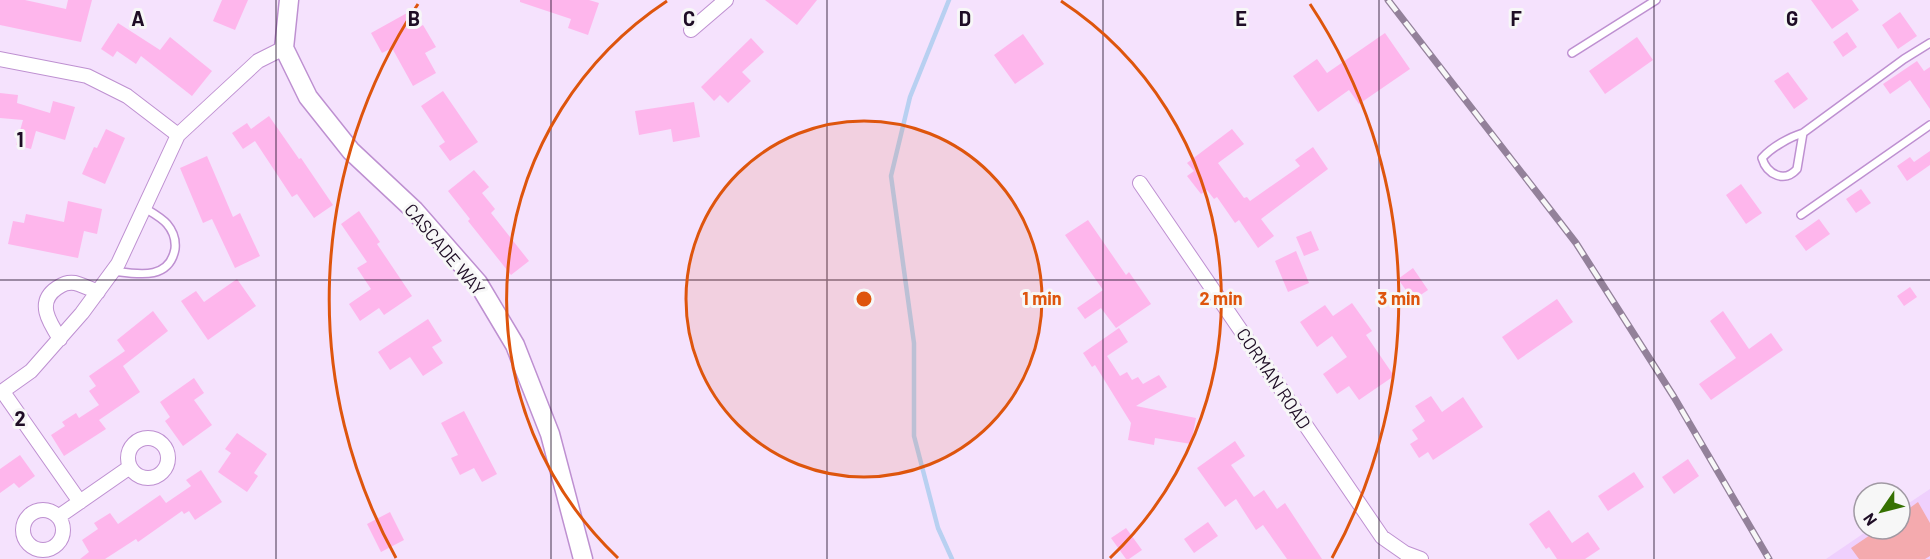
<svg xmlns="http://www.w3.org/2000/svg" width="1930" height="559" viewBox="0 0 1930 559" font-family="Barlow,sans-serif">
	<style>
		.built { fill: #efd0fd }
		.green { fill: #f4aaae }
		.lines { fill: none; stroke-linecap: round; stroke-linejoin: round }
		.stream { stroke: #b8d0f1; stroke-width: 4.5 }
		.building { fill: #feb6ec }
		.service-casing { stroke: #be90d1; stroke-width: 10 }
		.minor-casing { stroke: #be90d1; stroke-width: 16 }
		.tertiary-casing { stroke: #be90d1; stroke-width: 21 }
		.service { stroke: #fff; stroke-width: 7 }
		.minor { stroke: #fff; stroke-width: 14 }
		.tertiary { stroke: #fff; stroke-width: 18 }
		.rail-casing { stroke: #93819a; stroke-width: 7 }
		.rail { stroke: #f7f7f7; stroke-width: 4.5; stroke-dasharray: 14; stroke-linecap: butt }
		.grid { fill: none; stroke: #1e0d25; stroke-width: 1.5; stroke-opacity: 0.55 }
		.ring { fill: none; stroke: #de550d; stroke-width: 3 }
		.labels { text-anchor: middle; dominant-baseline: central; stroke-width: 6; stroke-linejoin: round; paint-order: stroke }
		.street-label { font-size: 18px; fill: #1e0d25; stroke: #f7f7f7 }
		.grid-label { font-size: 20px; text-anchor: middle; font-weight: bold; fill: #1e0d25; stroke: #f7f7f7; stroke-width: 6; stroke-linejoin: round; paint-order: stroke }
		.centre { fill: #de550d; stroke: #f7f7f7; stroke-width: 3 }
		.ring-label { font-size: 18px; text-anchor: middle; font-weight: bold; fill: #de550d; stroke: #f7f7f7; stroke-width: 6; stroke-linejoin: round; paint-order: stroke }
	</style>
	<rect width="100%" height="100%" fill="#f5e2fd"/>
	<path class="built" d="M1930,489v70h-104l44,-30h30v-20z"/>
	<path class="green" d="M1918,502l12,21v33l-5,3h-66l-8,-11 28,-19h21v-14z"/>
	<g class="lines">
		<path class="stream" d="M949,0l-39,97 -19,79 23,167v93l24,92 14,31"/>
	</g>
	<path class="building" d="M0,0h25l41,9 2,-9h24l-11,42 -81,-17z
		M222,0h26l-13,30 -22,-9z
		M520,0h69l10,3 -11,32 -20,-7 3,-9 -51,-17z
		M765,0h52l-20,25z
		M1811,0h41l7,10 -27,19z
		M1900,12l17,24 -19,13 -16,-24z
		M407,13l9,16 7,-4 13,22 -11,6 11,20 -23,13 -21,-38 -10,5 -11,-20z
		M118,23l42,27 10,-13 42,34 -20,25 -51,-40 -5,8 -19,-13 -4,6 -12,-8z
		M1847,32l10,15 -14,10 -10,-15z
		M1385,33l25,36 -51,35 -10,-14 -31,22 -25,-36 24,-17 10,14z
		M1023,34l21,30 -29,20 -21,-29z
		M1637,37l16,23 -48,34 -16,-23z
		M751,38l13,14 -22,20 9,9 -23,22 -8,-8 -6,6 -13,-14z
		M1917,61l7,10 6,-4v42l-20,-29 -20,14 -7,-10z
		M1788,72l20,27 -14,10 -20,-28z
		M443,91l35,51 -28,19 -11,-15 6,-4 -24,-36z
		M0,93l18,2 -1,8 33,10 3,-12 22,6 -10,33 -29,-9 -5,18 -15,-4 7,-25 -23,-2z
		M694,102l6,35 -27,5 -2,-13 -32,6 -4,-24z
		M269,116l30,43 2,-1 32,47 -19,13 -17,-24 -5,3 -37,-56 -12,8 -11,-16 15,-10 4,6z
		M106,129l19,9 -20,46 -23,-10 12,-27 3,1z
		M1232,129l12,15 -26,19 26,35 3,-1 3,4 50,-35 -5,-6 18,-13 15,22 -67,50 13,17 -16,12 -19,-28 -4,3 -18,-26 -3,2 -7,-9 -6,4 -14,-18 7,-5 -7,-8z
		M1930,151v14l-23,16 -10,-15 13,-9 4,5z
		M207,156l26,61 7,-4 20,43 -25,12 -23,-49 -9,4 -23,-55z
		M474,170l15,17 -7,6 13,16 -4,4 38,48 -18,14 -43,-54 2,-2 -22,-28z
		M1741,184l21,29 -16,11 -20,-29z
		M1861,189l10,14 -15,10 -10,-14z
		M68,201l34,8 -5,25 -13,-3 -6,27 -70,-14 5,-23 11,2 2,-9 38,8z
		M359,211l21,31 -3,2 35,52 -28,19 -5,-7 -19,13 -11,-17 22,-15 -14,-21 10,-6 -26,-38z
		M1819,219l11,15 -24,17 -11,-15z
		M1088,220l38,55 3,-3 22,32 -35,24 -15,-20 -16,11 -8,-11 26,-18 -38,-55z
		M1311,231l8,19 -15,6 -8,-19z
		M1296,251l13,32 -21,9 -13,-31z
		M1413,268l15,22 -15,10 -15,-21z
		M237,279l19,27 -48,34 -27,-39 15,-10 8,11z
		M1910,287l7,10 -13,9 -7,-10z
		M1557,299l16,23 -55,38 -16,-23z
		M1352,303l20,28 -6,4 28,41 -35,24 -10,-14 -12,8 -14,-20 24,-17 -15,-21 -15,11 -17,-25 25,-17 8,11z
		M153,311l15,20 -45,35 17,26 -41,28 7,9 -42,27 -13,-21 14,-9 -3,-4 14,-9 3,5 20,-13 -10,-14 7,-5 -7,-10 36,-25 -8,-11z
		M1723,311l26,38 22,-16 12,17 -72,50 -12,-16 37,-26 -26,-37z
		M428,319l14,22 -10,6 11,16 -20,13 -13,-19 -20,13 -12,-18z
		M1119,328l9,14 -21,14 13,20 7,-4 5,8 6,-3 5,7 16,-9 8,12 -31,19 60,12 -5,26 -36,-6 -1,7 -26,-5 3,-17 -36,-58 -3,2 -9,-14z
		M194,378l10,15 -10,7 18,25 -29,21 -18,-25 5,-4 -10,-15z
		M1431,396l11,16 21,-15 20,30 -50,33 -5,-8 -9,6 -9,-14 8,-5 -6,-9 13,-9 -10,-15z
		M464,411l33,63 -15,8 -8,-14 -14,7 -9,-17 7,-3 -17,-32z
		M237,433l30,21 -13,19 4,3 -11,16 -29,-20 13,-19 -6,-4z
		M1235,441l10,15 -14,9 23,32 10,-7 13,19 8,-6 37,56h-35l-24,-34 -7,5 -20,-31 -11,8 -28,-39z
		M20,455l15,21 -16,12 -5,-5 -14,10v-24z
		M1688,459l11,17 -25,18 -12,-17z
		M201,470l21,32 -27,18 -6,-9 -5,3 -2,-3 -44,31 -2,-3 -31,20h-25l9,-7 -7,-12 16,-11 -4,-6 16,-10 8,11 42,-29 6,8 25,-17 -5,-6z
		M1634,472l10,15 -36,24 -10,-15z
		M1549,510l23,33 16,-11 12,17 -15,10h-28l-8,-12 -3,2 -17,-25z
		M390,512l14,28 -23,12 -14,-28z
		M1208,522l10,14 -24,17 -10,-14z
		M1126,528l16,22 -13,9h-3l-15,-21z"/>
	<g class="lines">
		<defs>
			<path id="service" d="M1572,53l84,-53
				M1803,133l-6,36c-12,14 -30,6 -35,-11 10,-11 28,-21 41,-25l101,-74 26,-16
				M1801,215l129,-90
				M113,271c24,3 56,10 62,-22 1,-9 -2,-18 -8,-25 -6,-7 -16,-12 -24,-17"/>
			<path id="minor" d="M691,30l35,-30
				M0,59l87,17 40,20 51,39
				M1140,183l242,354 23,16 16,6
				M60,339c-11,-17 -24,-37 -3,-51 6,-4 10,-6 18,-5 7,2 16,6 23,9
				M3,392l77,110
				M0,393l31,-22 51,-58 36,-49 60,-129 80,-74 26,-13
				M128 458a20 20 0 1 1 40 0a20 20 0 1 1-40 0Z
				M23 530a20 20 0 1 1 40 0a20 20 0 1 1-40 0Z
				M58,517l72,-50"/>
			<path id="tertiary" d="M289,0l-5,48 24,49 43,54 63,59 64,73 37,62 35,89 33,125"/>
		</defs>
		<use href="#service" class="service-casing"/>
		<use href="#minor" class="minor-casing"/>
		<use href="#tertiary" class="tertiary-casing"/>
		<use href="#service" class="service"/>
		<use href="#minor" class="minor"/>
		<use href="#tertiary" class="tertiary"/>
		<defs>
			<path id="rail" d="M1388,0l188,243 98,154 95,162"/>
		</defs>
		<use href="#rail" class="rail-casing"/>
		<use href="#rail" class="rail"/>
	</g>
	<path class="grid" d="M276,0v559M551,0v559M827,0v559M1103,0v559M1379,0v559M1654,0v559M0,280h1930"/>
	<circle cx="864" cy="299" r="178" fill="#de550d" fill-opacity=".12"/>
	<g class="ring">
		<circle cx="864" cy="299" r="178"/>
		<path d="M618 558A357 357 0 0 1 667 1M1061 1A357 357 0 0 1 1110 558"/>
		<path d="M396 558A535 535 0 0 1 418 4M1310 4A535 535 0 0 1 1332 558"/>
	</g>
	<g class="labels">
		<g class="street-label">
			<text transform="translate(445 249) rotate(50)">CASCADE WAY</text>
			<text transform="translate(1274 378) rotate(56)">CORMAN ROAD</text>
		</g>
	</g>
	<g class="grid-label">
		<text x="138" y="26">A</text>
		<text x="414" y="26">B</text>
		<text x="689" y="26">C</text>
		<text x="965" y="26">D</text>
		<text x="1241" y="26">E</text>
		<text x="1516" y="26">F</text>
		<text x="1792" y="26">G</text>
		<text x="20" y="147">1</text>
		<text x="20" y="426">2</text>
	</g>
	<circle cx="864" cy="299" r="9" class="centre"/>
	<g class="ring-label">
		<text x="1042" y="305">1 min</text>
		<text x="1221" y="305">2 min</text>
		<text x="1399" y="305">3 min</text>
	</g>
	<g transform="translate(1882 511) rotate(235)"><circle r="28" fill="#f7f7f7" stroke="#a099a3" stroke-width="1.5"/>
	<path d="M0-4.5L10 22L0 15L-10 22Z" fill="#367102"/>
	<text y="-9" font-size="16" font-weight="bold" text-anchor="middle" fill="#1e0d25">N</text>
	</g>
</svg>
